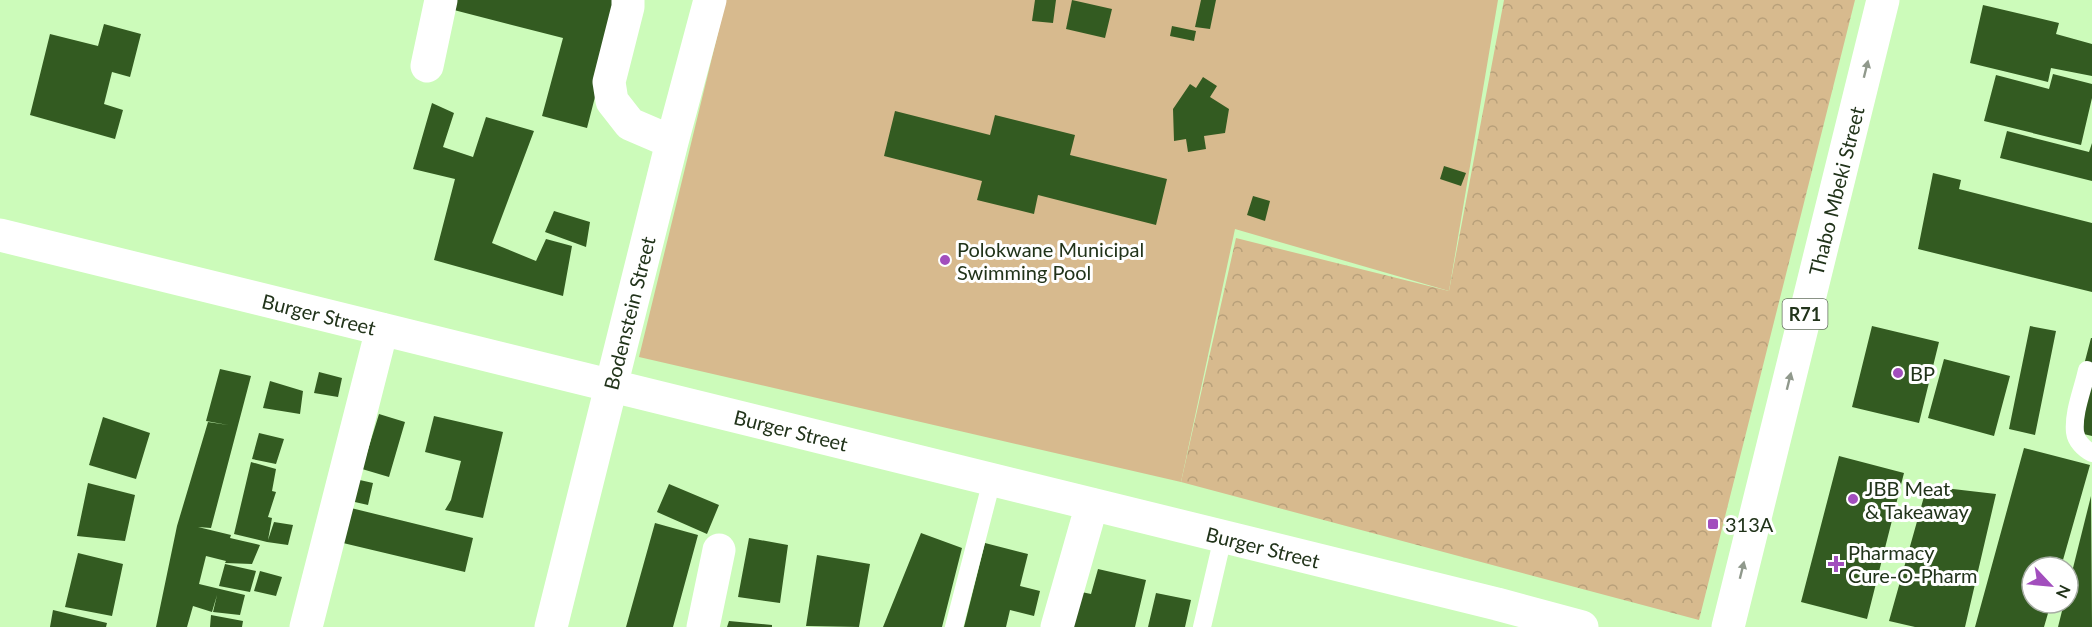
<svg xmlns="http://www.w3.org/2000/svg" width="2092" height="627" viewBox="0 0 2092 627" font-family="Lato,sans-serif">
	<style>
		.grass { fill: #d7ba8e }
		.park { fill: url(#park-crowns) }
		.building { fill: #335b21 }
		.lines { fill: none; stroke-linecap: round; stroke-linejoin: round }
		.service { stroke: #fff; stroke-width: 18 }
		.minor { stroke: #fff; stroke-width: 33 }
		.primary { stroke: #fff; stroke-width: 33 }
		.oneway { fill: #90998c }
		.poi-dot { fill: #a24ebd; stroke: #fff; stroke-width: 2 }
		.labels { text-anchor: middle; dominant-baseline: central; stroke-width: 6; stroke-linejoin: round; paint-order: stroke }
		.shield { fill: #fff; stroke: #64705f; stroke-width: 1.5 }
		.shield-label { font-size: 18px; font-weight: bold; fill: #21331a }
		.street-label { font-size: 20px; fill: #21331a; stroke: #fff }
		.poi-label { font-size: 20px; fill: #21331a; stroke: #fff; text-anchor: start }
	</style>
	<defs>
		<pattern id="park-crowns" width="20" height="18" patternUnits="userSpaceOnUse" patternTransform="scale(1.5)"><rect width="20" height="18" fill="#d7ba8e"/><path d="M2 6a3 3 0 1 1 6 0M12 15a3 3 0 1 1 6 0" fill="none" stroke="#b8a07a"/></pattern>
	</defs>
	<rect width="100%" height="100%" fill="#ccfbba"/>
	<path class="grass" d="M726,0h772l-49,291 -214,-62 -54,253 -542,-125z"/>
	<path class="park" d="M1504,0h351l-156,620 -518,-138 55,-244 213,53z"/>
	<path class="building" d="M453,0h167l-33,128 -45,-12 21,-78 -113,-29z
		M1035,0h21l-3,23 -21,-2z
		M1072,0l40,9 -7,29 -39,-9z
		M1201,0h15l-6,29 -15,-2z
		M1983,5l76,18 -3,11 36,10v32l-41,-8 -3,14 -78,-19z
		M104,24l37,10 -11,43 -18,-5 -8,32 19,6 -8,29 -85,-24 20,-81 48,12z
		M1172,26l24,5 -2,10 -24,-5z
		M2053,74l39,10v14l-11,47 -97,-24 12,-46 53,14z
		M1203,77l14,9 -7,11 19,12 -4,24 -21,3 2,13 -18,3 -2,-13 -12,2 -1,-32 17,-25 6,4z
		M432,103l22,10 -11,34 30,10 13,-40 48,14 -42,112 44,18 10,-22 26,7 -9,50 -129,-36 21,-81 -42,-10z
		M895,111l95,24 5,-20 80,20 -5,20 97,24 -11,46 -118,-30 -4,19 -57,-14 5,-19 -98,-25z
		M2007,131l82,21 3,-9v38l-92,-23z
		M1444,166l22,7 -5,13 -21,-7z
		M1933,173l28,7 -2,9 133,34v69l-174,-43z
		M1253,196l17,5 -5,20 -18,-6z
		M554,211l36,11 -4,25 -41,-15z
		M1872,326l67,16 -20,81 -67,-16z
		M2030,326l26,5 -21,104 -26,-6z
		M2091,338h1v98l-25,-6z
		M1944,359l66,17 -16,60 -66,-18z
		M220,369l31,7 -40,152 -13,-1 33,8 -1,3 30,7 -8,19 -27,-1 1,-2 -20,-5 -7,28 46,11 -5,20 -27,-3 4,-17 -5,17 -19,-6 -6,21h-31l21,-101 31,-104 20,3 -22,-4z
		M319,372l23,6 -4,19 -24,-4z
		M270,381l33,10 -3,23 -37,-6z
		M379,414l26,8 -16,55 -27,-8z
		M434,416l69,16 -20,86 -38,-8 6,-10 10,-39 -36,-9z
		M103,417l47,16 -14,46 -47,-14z
		M259,433l25,6 -8,25 -24,-5z
		M2024,448l66,17 -29,102h-29v36h19l-7,24h-69z
		M1839,456l65,17 -37,146 -66,-17z
		M251,462l25,7 -4,22 4,1 -8,25 4,1 -4,22 6,-18 19,3 -5,20 -21,-3 -33,-8z
		M351,478l22,5 -5,22 -22,-5z
		M88,483l47,12 -10,46 -48,-5z
		M669,484l50,21 -12,29 -50,-22z
		M1927,486l69,8 -31,133h-50l-26,-6z
		M2091,496l1,131h-34l6,-24h4v-15z
		M351,508l122,30 -8,34 -122,-29z
		M655,523l43,12 -25,92h-47z
		M921,533l41,15 -20,79h-59z
		M749,538l39,7 -8,58 -42,-6z
		M985,543l43,11 -8,32 20,5 -6,25 -24,-6 -4,17h-42z
		M78,553l45,11 -11,52 -47,-9z
		M817,555l53,9 -11,63 -53,-1z
		M225,564l31,7 -6,21 -31,-6z
		M1098,569l48,11 -11,47h-67l4,-37 19,4z
		M260,571l22,6 -6,19 -22,-5z
		M1156,593l35,7 -6,27h-37z
		M53,610l54,13 -1,4h-56z
		M211,615l32,6 -1,6h-32z
		M729,621l43,4v2h-45z"/>
	<g class="lines">
		<path class="service" d="M2087,370c-4,19 -14,42 -12,62 1,9 9,17 17,21
			M954,627l38,-147
			M1202,627l21,-90"/>
		<path class="minor" d="M628,0v7l-19,75 3,19 18,23 42,18
			M427,66l14,-66
			M0,235l1497,369 85,23
			M306,627l76,-298
			M551,627l121,-485 38,-142
			M703,627l16,-77
			M1057,627l35,-123"/>
		<path class="primary" d="M1728,627l155,-627"/>
	</g>
	<defs><path id="oneway-solid" d="M-6-.8H1V-3.2L6.5 0L1 3.2V.8H-6Z" transform="scale(1.5)"/></defs>
	<g class="oneway">
		<use href="#oneway-solid" transform="translate(1866 69) rotate(-76)"/>
		<use href="#oneway-solid" transform="translate(1789 381) rotate(-76)"/>
		<use href="#oneway-solid" transform="translate(1742 570) rotate(-76)"/>
	</g>
	<g class="poi-dot">
		<circle cx="945" cy="260" r="6"/>
		<circle cx="1898" cy="373" r="6"/>
		<circle cx="1853" cy="499" r="6"/>
		<rect x="1707" y="518" width="12" height="12" rx="3"/>
		<path d="M1833 555h6v6h6v6h-6v6h-6v-6h-6v-6h6z"/>
	</g>
	<g class="labels">
		<rect class="shield" x="1782.5" y="299" width="45" height="30" rx="4.5"/>
		<g class="shield-label">
			<text x="1805" y="314">R71</text>
		</g>
		<g class="street-label">
			<text transform="translate(1836 191) rotate(-76)">Thabo Mbeki Street</text>
			<text transform="translate(629 313) rotate(-76)">Bodenstein Street</text>
			<text transform="translate(319 314) rotate(14)">Burger Street</text>
			<text transform="translate(791 430) rotate(14)">Burger Street</text>
			<text transform="translate(1263 547) rotate(14)">Burger Street</text>
		</g>
		<g class="poi-label">
			<text x="957" y="249">Polokwane Municipal<tspan x="957" dy="23">Swimming Pool</tspan></text>
			<text x="1910" y="373">BP</text>
			<text x="1865" y="488">JBB Meat<tspan x="1865" dy="23">&amp; Takeaway</tspan></text>
			<text x="1725" y="524">313A</text>
			<text x="1848" y="552">Pharmacy<tspan x="1848" dy="23">Cure-O-Pharm</tspan></text>
		</g>
	</g>
	<g transform="translate(2050 585) rotate(116)"><circle r="28" fill="#ffffff" stroke="#a6ada3" stroke-width="1.5"/>
	<path d="M0-4.5L10 22L0 15L-10 22Z" fill="#a24ebd"/>
	<text y="-9" font-size="16" font-weight="bold" text-anchor="middle" fill="#21331a">N</text>
	</g>
</svg>
